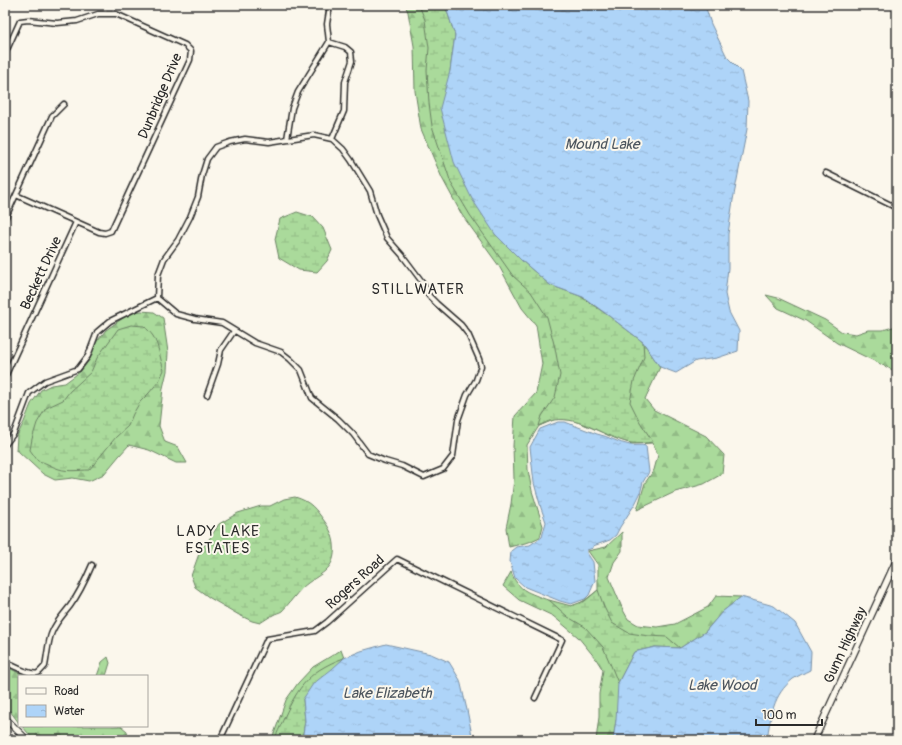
<svg xmlns="http://www.w3.org/2000/svg" width="902" height="745" viewBox="0 0 902 745" font-family="Pangolin,sans-serif">
	<style>
		.forest { fill: url(#forest-firs); stroke: #6a8263 }
		.wetland { fill: url(#wetland-marsh); stroke: #6a8263 }
		.water { fill: url(#water-ripples); stroke: #7a90a6 }
		.lines { fill: none; stroke-linecap: round; stroke-linejoin: round }
		.street-casing { stroke: #2b2b2b; stroke-width: 7 }
		.secondary-casing { stroke: #2b2b2b; stroke-width: 8 }
		.street { stroke: #fbf7ec; stroke-width: 4 }
		.secondary { stroke: #fbf7ec; stroke-width: 5.5 }
		.labels { text-anchor: middle; dominant-baseline: central; stroke-width: 4; stroke-linejoin: round; paint-order: stroke }
		.street-label { font-size: 14px; fill: #2b2b2b; stroke: #fbf7ec }
		.water-label { font-size: 15px; font-style: italic; fill: #4c555e; stroke: #fbf7ec }
		.neighbourhood-label { font-size: 15px; letter-spacing: 1px; fill: #2b2b2b; stroke: #fbf7ec }
	</style>
	<defs>
		<pattern id="forest-firs" width="22" height="20" patternUnits="userSpaceOnUse"><rect width="22" height="20" fill="#aada9b"/><path d="M5 1l3.5 6h-7zM16 11l3.5 6h-7z" fill="#92bb86"/></pattern>
		<pattern id="wetland-marsh" width="20" height="14" patternUnits="userSpaceOnUse"><rect width="20" height="14" fill="#aada9b"/><path d="M1 5h8M5 5V1M11 12h8M15 12V8" fill="none" stroke="#92bb86"/></pattern>
		<pattern id="water-ripples" width="26" height="14" patternUnits="userSpaceOnUse"><rect width="26" height="14" fill="#aed4f8"/><path d="M2 4q2-2 4 0t4 0M15 11q2-2 4 0t4 0" fill="none" stroke="#96b6d5"/></pattern>
	</defs>
	<rect width="100%" height="100%" fill="#fbf7ec"/>
	<filter id="ink" filterUnits="userSpaceOnUse"><feTurbulence type="fractalNoise" baseFrequency=".025" numOctaves="2"/><feDisplacementMap in="SourceGraphic" scale="8" xChannelSelector="R" yChannelSelector="G"/><feConvolveMatrix kernelMatrix="1 2 1 2 8 2 1 2 1" color-interpolation-filters="sRGB"/></filter>
	<g filter="url(#ink)">
		<path class="forest" d="M405,5h40l10,30 95,250 33,12 26,19 34,26 17,25 -15,32 9,11 52,26 18,19 -2,19 -18,10 -29,8 -38,18 8,-27 9,-13 4,-15 -5,-12 -21,1 -17,-6 -32,-14 -12,-4 -15,-1 -17,7 -12,19 1,25 4,21 11,35 -3,11 -11,5 -20,5 -3,-19 5,-24 3,-25 -1,-33 2,-30 21,-23 6,-29 -6,-39 -14,-17 -23,-42 -37,-51 -20,-37 -21,-49 -6,-38 -1,-45 -6,-34z
			M766,295l12,3 47,22 17,12 14,2 12,-4h15l10,-3 4,-3v48l-60,-29 -31,-22 -28,-13z
			M141,311l13,1 9,6 5,34 -1,19 -4,17 -4,38 6,16 13,5 9,16h-11l-27,-13 -20,-5 -10,11 -15,18 -15,7 -16,-3 -18,2 -12,-6 -24,-22 -1,-2 -2,1 1,-15 7,-14 7,-18 10,-14 10,-5 14,-2 16,-12 9,-12 4,-14 12,-15 24,-17z
			M622,532v19l-8,11 -5,15 14,33 5,9 10,6 19,2 18,-3 33,-17 8,-11 25,1 -19,15 -17,20 -25,16 -64,72 -3,20h-17l3,-23v-23l4,-24 -7,-11 -18,-22 -25,-21 -34,-16 -16,-14 8,-14c3,8 8,15 15,19 7,4 39,16 45,15 11,-2 19,-10 27,-16v-25l-10,-14 18,-4z
			M341,650l3,8 -41,41 2,22 -3,19h-31l4,-9 11,-31 12,-17 15,-16z
			M108,657l2,6 -4,13h-9l5,-14z
			M5,666l20,10h-6v47l-9,-12 -5,-4z
			M22,726h99l6,5 1,9h-94z"/>
		<path class="wetland" d="M419,5h26l10,30 -5,36 45,163 26,26 29,25 30,11 29,20 34,26 1,15 -10,24 -4,21 10,20 13,20c-7,1 -15,2 -22,1 -27,-5 -49,-27 -77,-23 -5,1 -10,4 -15,6l3,-10 13,-19 5,-22 -5,-27 -8,-31 -16,-25 -18,-16 -43,-61 -19,-32 -19,-57 -3,-23 -2,-33 2,-22 -4,-28z
			M297,212l16,5 10,11 9,22 -5,11 -10,11 -18,-2 -20,-12 -4,-19 5,-20z
			M131,325l13,1c3,3 7,7 9,10 6,10 7,23 11,34l-5,11 -10,12 -9,9 -7,12 -5,12 -12,11 -27,33c-9,0 -21,2 -30,-1 -7,-2 -13,-7 -21,-8l-8,-11 2,-11 5,-16 9,-15 17,-8 7,-9 21,-19 6,-14 21,-29z
			M295,497c16,5 20,11 30,25 5,7 8,14 9,22 3,28 -16,29 -32,44 -7,7 -13,16 -20,23 -3,2 -6,2 -9,4 -4,2 -8,5 -13,8l-8,-2 -13,-6 -29,-17 -15,-11 -4,-11 9,-25 10,-13 9,-14 19,-11 23,-7h9l14,-7z
			M598,590l6,17 8,16 17,10 20,3 18,1 13,11 -25,-1 -21,5 -16,31 -6,-15 -9,-21 -18,-20 -17,-10 -19,-17 22,6 14,-5z
			M344,658l-41,41 2,22 -3,19h-28c12,-25 21,-54 45,-70 8,-5 16,-9 25,-12z"/>
		<path class="water" d="M445,5h260l6,19 16,33 14,14 7,30 -1,28 -14,71 -5,34v34l-3,26 4,18 10,19 -1,20 -21,7 -21,3 -20,12 -16,-6 -17,-25 -34,-26 -26,-19 -33,-12 -29,-25 -26,-26 -23,-35 -18,-37 -14,-54 10,-37 5,-36z
			M558,422h7l32,12c11,2 21,9 33,11 5,1 11,-1 16,1l3,26 -6,10 -3,12 -5,10 -15,23 -4,8 -6,5 -17,6v2l-6,2v3l6,9 2,19 -6,14 -4,4 -14,5 -11,-3 -35,-14 -10,-9 -5,-16 1,-11 5,-4 14,-2 12,-8 4,-15 -5,-14 -7,-25 -4,-36 10,-18z
			M741,597l33,9 21,17 16,29 -1,18c-6,3 -12,6 -17,9 -20,16 -22,36 -26,60l-2,1h-152l3,-20 2,-37 16,-31 21,-5 25,1 25,-16 17,-20z
			M386,644l45,10 18,8 11,18 7,30 6,30h-171l3,-19 -2,-22 10,-15 19,-15 12,-11 17,-7z"/>
		<g class="lines">
			<defs>
				<path id="street" d="M329,42l-2,-18 3,-19
					M5,54l15,-33 8,-1 29,3 20,-2 21,-7h18l69,31 6,6 -1,9 -79,171 -6,2 -6,-1 -83,-37
					M314,135l18,4 11,10 8,11 19,31 7,24 10,23 15,17 21,28 6,13 8,8 24,21 7,9 11,25 2,7 -5,14 -9,15 -9,25 -5,36 -10,13 -19,8 -22,-11 -17,-5 -17,-7 -15,-20 -15,-15 -26,-21 -11,-28 -11,-11 -9,-7 -26,-9 -33,-20 -27,-4 -19,-5 -19,-16 1,-23 6,-16 14,-19 12,-23 8,-20 4,-22 5,-16 9,-12 14,-5 15,-3 24,3z
					M287,139l5,-31 6,-16 31,-50 16,5 6,5 1,9 -7,21 -1,29 -12,28
					M826,173l71,35
					M5,219l47,-103 12,-12
					M5,377l71,-155
					M207,395l11,-31 3,-14 13,-19
					M5,445l9,-12 15,-40 16,-12 33,-12 10,-13 9,-24 13,-11 47,-23
					M5,662c7,3 26,14 33,11 3,-2 5,-5 7,-7 2,-9 3,-26 7,-34 4,-10 11,-17 18,-26 9,-12 16,-27 22,-41
					M220,740l47,-101 48,-8 12,-9 70,-63 165,81 -27,58"/>
				<path id="secondary" d="M5,718l22,22
					M814,740l83,-181"/>
			</defs>
			<use href="#street" class="street-casing"/>
			<use href="#secondary" class="secondary-casing"/>
			<use href="#street" class="street"/>
			<use href="#secondary" class="secondary"/>
		</g>
	</g>
	<g class="labels">
		<g class="street-label">
			<text transform="translate(160 96) rotate(-67)">Dunbridge Drive</text>
			<text transform="translate(41 273) rotate(-65)">Beckett Drive</text>
			<text transform="translate(355 582) rotate(-42)">Rogers Road</text>
			<text transform="translate(845 645) rotate(-65)">Gunn Highway</text>
		</g>
		<g class="water-label">
			<text x="602" y="144">Mound Lake</text>
			<text x="722" y="685">Lake Wood</text>
			<text x="387" y="693">Lake Elizabeth</text>
		</g>
		<g class="neighbourhood-label">
			<text x="418" y="289">STILLWATER</text>
			<text x="218" y="531">LADY LAKE<tspan x="218" dy="17">ESTATES</tspan></text>
		</g>
	</g>
	<rect width="902" height="745" fill="none" stroke="#fbf7ec" stroke-width="20"/>
	<rect x="10" y="10" width="882" height="725" fill="none" stroke="#2b2b2b" stroke-width="1.5" filter="url(#ink)"/>
	<rect x="18" y="675" width="130" height="52" fill="#fbf7ec" stroke="#a8a59f"/>
	<rect x="26" y="688" width="20" height="6" fill="#fbf7ec" stroke="#a8a59f"/>
	<text x="54" y="695" font-size="12" fill="#2b2b2b">Road</text>
	<rect x="26" y="705" width="20" height="12" fill="url(#water-ripples)" stroke="#a8a59f"/>
	<text x="54" y="715" font-size="12" fill="#2b2b2b">Water</text>
	<path d="M756 719v6h66v-6" fill="none" stroke="#2b2b2b" stroke-width="2"/>
	<text x="762" y="719" font-size="12" fill="#2b2b2b" stroke="#fbf7ec" stroke-width="3" paint-order="stroke">100 m</text>
</svg>
